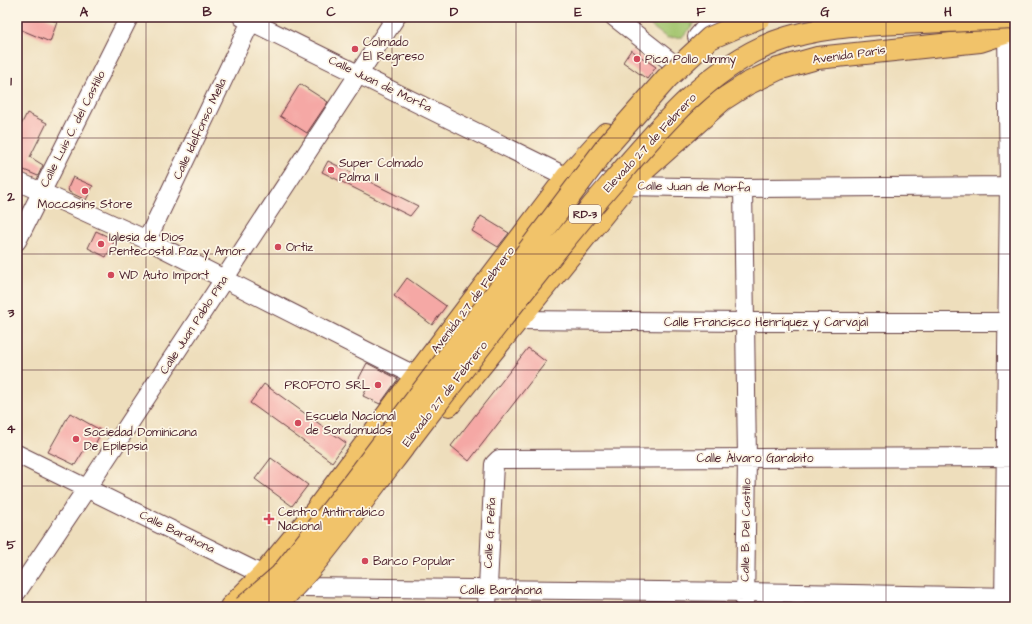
<svg xmlns="http://www.w3.org/2000/svg" width="1032" height="624" viewBox="0 0 1032 624" font-family="'Architects Daughter',sans-serif">
	<style>
		.green { fill: #a3c56e; stroke: #76724c }
		.building { fill: #f5a8a5 }
		.lines { fill: none; stroke-linecap: round; stroke-linejoin: round }
		.minor-casing { stroke: #633c41; stroke-width: 20 }
		.major-casing { stroke: #633c41; stroke-width: 24 }
		.highway-casing { stroke: #633c41; stroke-width: 24 }
		.minor { stroke: #fff; stroke-width: 18 }
		.major { stroke: #f1c36a; stroke-width: 22 }
		.highway { stroke: #f1c36a; stroke-width: 22 }
		.highway-bridge-casing { stroke: #633c41; stroke-width: 24; stroke-linecap: butt }
		.highway-bridge { stroke: #f1c36a; stroke-width: 22 }
		.grid { fill: none; stroke: #4a1f2b; stroke-width: 1; stroke-opacity: 0.55 }
		.poi-dot { fill: #d1495b; stroke: #fcf5e5; stroke-width: 1.5 }
		.labels { text-anchor: middle; dominant-baseline: central; stroke-width: 3.5; stroke-linejoin: round; paint-order: stroke }
		.shield { fill: #fcf5e5; stroke: #7f5f63; stroke-width: 1 }
		.shield-label { font-size: 11px; font-weight: bold; fill: #4a1f2b }
		.poi-label { font-size: 12px; fill: #4a1f2b; stroke: #fcf5e5; text-anchor: start }
		.street-label { font-size: 12px; fill: #4a1f2b; stroke: #fcf5e5 }
		.neatline { fill: none; stroke: #4a1f2b; stroke-width: 1.5 }
		.grid-label { font-size: 13px; text-anchor: middle; font-weight: bold; fill: #4a1f2b }
	</style>
	<rect width="100%" height="100%" fill="#fcf5e5"/>
	<filter id="ink" filterUnits="userSpaceOnUse"><feTurbulence type="fractalNoise" baseFrequency=".025" numOctaves="2"/><feDisplacementMap in="SourceGraphic" scale="8" xChannelSelector="R" yChannelSelector="G"/><feConvolveMatrix kernelMatrix="1 2 1 2 8 2 1 2 1" color-interpolation-filters="sRGB"/></filter>
	<filter id="wash" filterUnits="userSpaceOnUse"><feTurbulence type="fractalNoise" baseFrequency=".012" numOctaves="4" result="noise"/><feDisplacementMap in="SourceGraphic" scale="16" xChannelSelector="R" yChannelSelector="G"/><feGaussianBlur stdDeviation="0.9" result="paint"/><feColorMatrix in="noise" values="0 0 0 0 0 0 0 0 0 0 0 0 0 0 0 0 0 1.4 0 .05"/><feComposite in="paint" operator="in"/></filter>
	<g filter="url(#wash)">
		<rect width="100%" height="100%" fill="#eedebc"/>
		<path class="green" d="M639,17h61l-18,20 -15,1z"/>
		<g id="blocks">
			<path class="building" d="M17,17h28l12,5 -7,20 -33,-14z
				M631,50l25,17 -9,12 -24,-17z
				M300,84l28,18 -21,31 -27,-17z
				M27,113l20,10 -17,34 13,8 -5,11 -14,-6 -2,2 -5,-1v-38z
				M328,161l90,45 -8,10 -88,-44z
				M73,177l20,9 -7,14 -17,-8 -1,-4z
				M481,216l28,17 -11,14 -26,-16z
				M96,231l19,9 -9,17 -18,-9z
				M407,278l39,28 -14,19 -38,-29z
				M528,348l18,14 -77,99 -18,-15z
				M367,363l31,16 -18,25 -17,-8 4,-8 -10,-6z
				M264,384l82,59 -14,19 -82,-59z
				M70,413l32,18 -10,19 -6,-3 -11,18 -27,-13z
				M271,458l37,27 -16,21 -37,-27z"/>
		</g>
	</g>
	<g filter="url(#ink)">
		<use href="#blocks" fill-opacity="0" stroke="#633c41" stroke-width="1"/>
		<g class="lines">
			<defs>
				<path id="minor" d="M242,17l325,160 59,9 117,2 272,-2
					M614,17l56,44
					M697,37l17,-20
					M17,181l130,59 269,136
					M743,188l4,270 -2,149
					M147,240l106,-223
					M17,241l112,-224
					M516,320l230,2h269
					M17,454l246,121 40,12 442,5 270,5
					M17,592l70,-104 309,-471
					M487,607l7,-143 5,-5 516,-2
					M1004,607l5,-421 -2,-155 1,-11"/>
				<path id="major" d="M449,405l177,-219 96,-86 25,-16 31,-15 39,-11 163,-17 31,-10
					M231,607l32,-32 52,-63 101,-136 151,-199 39,-43"/>
				<path id="highway" d="M977,28l30,3"/>
			</defs>
			<use href="#minor" class="minor-casing"/>
			<use href="#major" class="major-casing"/>
			<use href="#highway" class="highway-casing"/>
			<use href="#minor" class="minor"/>
			<use href="#major" class="major"/>
			<use href="#highway" class="highway"/>
			<defs>
				<path id="highway-bridge" d="M244,607l37,-32 73,-93 254,-337 59,-67 43,-40 50,-21
					M274,607c45,-43 80,-96 118,-145 72,-94 143,-190 221,-280 46,-54 95,-114 162,-140 40,-15 83,-17 124,-19 39,-2 77,-3 116,-5"/>
			</defs>
			<use href="#highway-bridge" class="highway-bridge-casing"/>
			<use href="#highway-bridge" class="highway-bridge"/>
		</g>
	</g>
	<path class="grid" d="M146,17v590M269,17v590M392,17v590M516,17v590M640,17v590M763,17v590M886,17v590M17,138h998M17,254h998M17,370h998M17,486h998"/>
	<g class="poi-dot">
		<circle cx="355" cy="49" r="4"/>
		<circle cx="637" cy="59" r="4"/>
		<circle cx="331" cy="170" r="4"/>
		<circle cx="85" cy="191" r="4"/>
		<circle cx="101" cy="244" r="4"/>
		<circle cx="278" cy="247" r="4"/>
		<circle cx="111" cy="275" r="4"/>
		<circle cx="378" cy="385" r="4"/>
		<circle cx="298" cy="423" r="4"/>
		<circle cx="76" cy="439" r="4"/>
		<path d="M267 513h4v4h4v4h-4v4h-4v-4h-4v-4h4z"/>
		<circle cx="365" cy="561" r="4"/>
	</g>
	<g class="labels">
		<rect class="shield" x="569" y="205" width="32" height="18" rx="3"/>
		<g class="shield-label">
			<text x="585" y="214">RD-3</text>
		</g>
		<g class="poi-label">
			<text x="363" y="42">Colmado<tspan x="363" dy="14">El Regreso</tspan></text>
			<text x="645" y="59">Pica Pollo Jimmy</text>
			<text x="339" y="163">Super Colmado<tspan x="339" dy="14">Palma II</tspan></text>
			<text x="85" y="204" text-anchor="middle">Moccasins Store</text>
			<text x="109" y="237">Iglesia de Dios<tspan x="109" dy="14">Pentecostal Paz y Amor</tspan></text>
			<text x="286" y="247">Ortiz</text>
			<text x="119" y="275">WD Auto Import</text>
			<text x="370" y="385" text-anchor="end">PROFOTO SRL</text>
			<text x="306" y="416">Escuela Nacional<tspan x="306" dy="14">de Sordomudos</tspan></text>
			<text x="84" y="432">Sociedad Dominicana<tspan x="84" dy="14">De Epilepsia</tspan></text>
			<text x="278" y="512">Centro Antirrabico<tspan x="278" dy="14">Nacional</tspan></text>
			<text x="373" y="561">Banco Popular</text>
		</g>
		<g class="street-label">
			<text transform="translate(849 55) rotate(-8)">Avenida París</text>
			<text transform="translate(380 84) rotate(26)">Calle Juan de Morfa</text>
			<text transform="translate(73 129) rotate(-63)">Calle Luis C. del Castillo</text>
			<text transform="translate(200 129) rotate(-65)">Calle Idelfonso Mella</text>
			<text transform="translate(650 143) rotate(-47)">Elevado 27 de Febrero</text>
			<text transform="translate(694 187) rotate(1)">Calle Juan de Morfa</text>
			<text transform="translate(473 300) rotate(-53)">Avenida 27 de Febrero</text>
			<text x="766" y="322">Calle Francisco Henríquez y Carvajal</text>
			<text transform="translate(194 325) rotate(-57)">Calle Juan Pablo Pina</text>
			<text transform="translate(445 394) rotate(-52)">Elevado 27 de Febrero</text>
			<text x="755" y="458">Calle Álvaro Garabito</text>
			<text transform="translate(746 530) rotate(-89)">Calle B. Del Castillo</text>
			<text transform="translate(177 532) rotate(26)">Calle Barahona</text>
			<text transform="translate(490 533) rotate(-87)">Calle G. Peña</text>
			<text x="501" y="590">Calle Barahona</text>
		</g>
	</g>
	<rect width="1032" height="624" fill="none" stroke="#fcf5e5" stroke-width="44"/>
	<rect x="22" y="22" width="988" height="580" class="neatline"/>
	<g class="grid-label">
		<text x="84" y="16">A</text>
		<text x="207" y="16">B</text>
		<text x="331" y="16">C</text>
		<text x="454" y="16">D</text>
		<text x="578" y="16">E</text>
		<text x="701" y="16">F</text>
		<text x="825" y="16">G</text>
		<text x="948" y="16">H</text>
		<text x="11" y="85">1</text>
		<text x="11" y="201">2</text>
		<text x="11" y="317">3</text>
		<text x="11" y="433">4</text>
		<text x="11" y="549">5</text>
	</g>
</svg>
